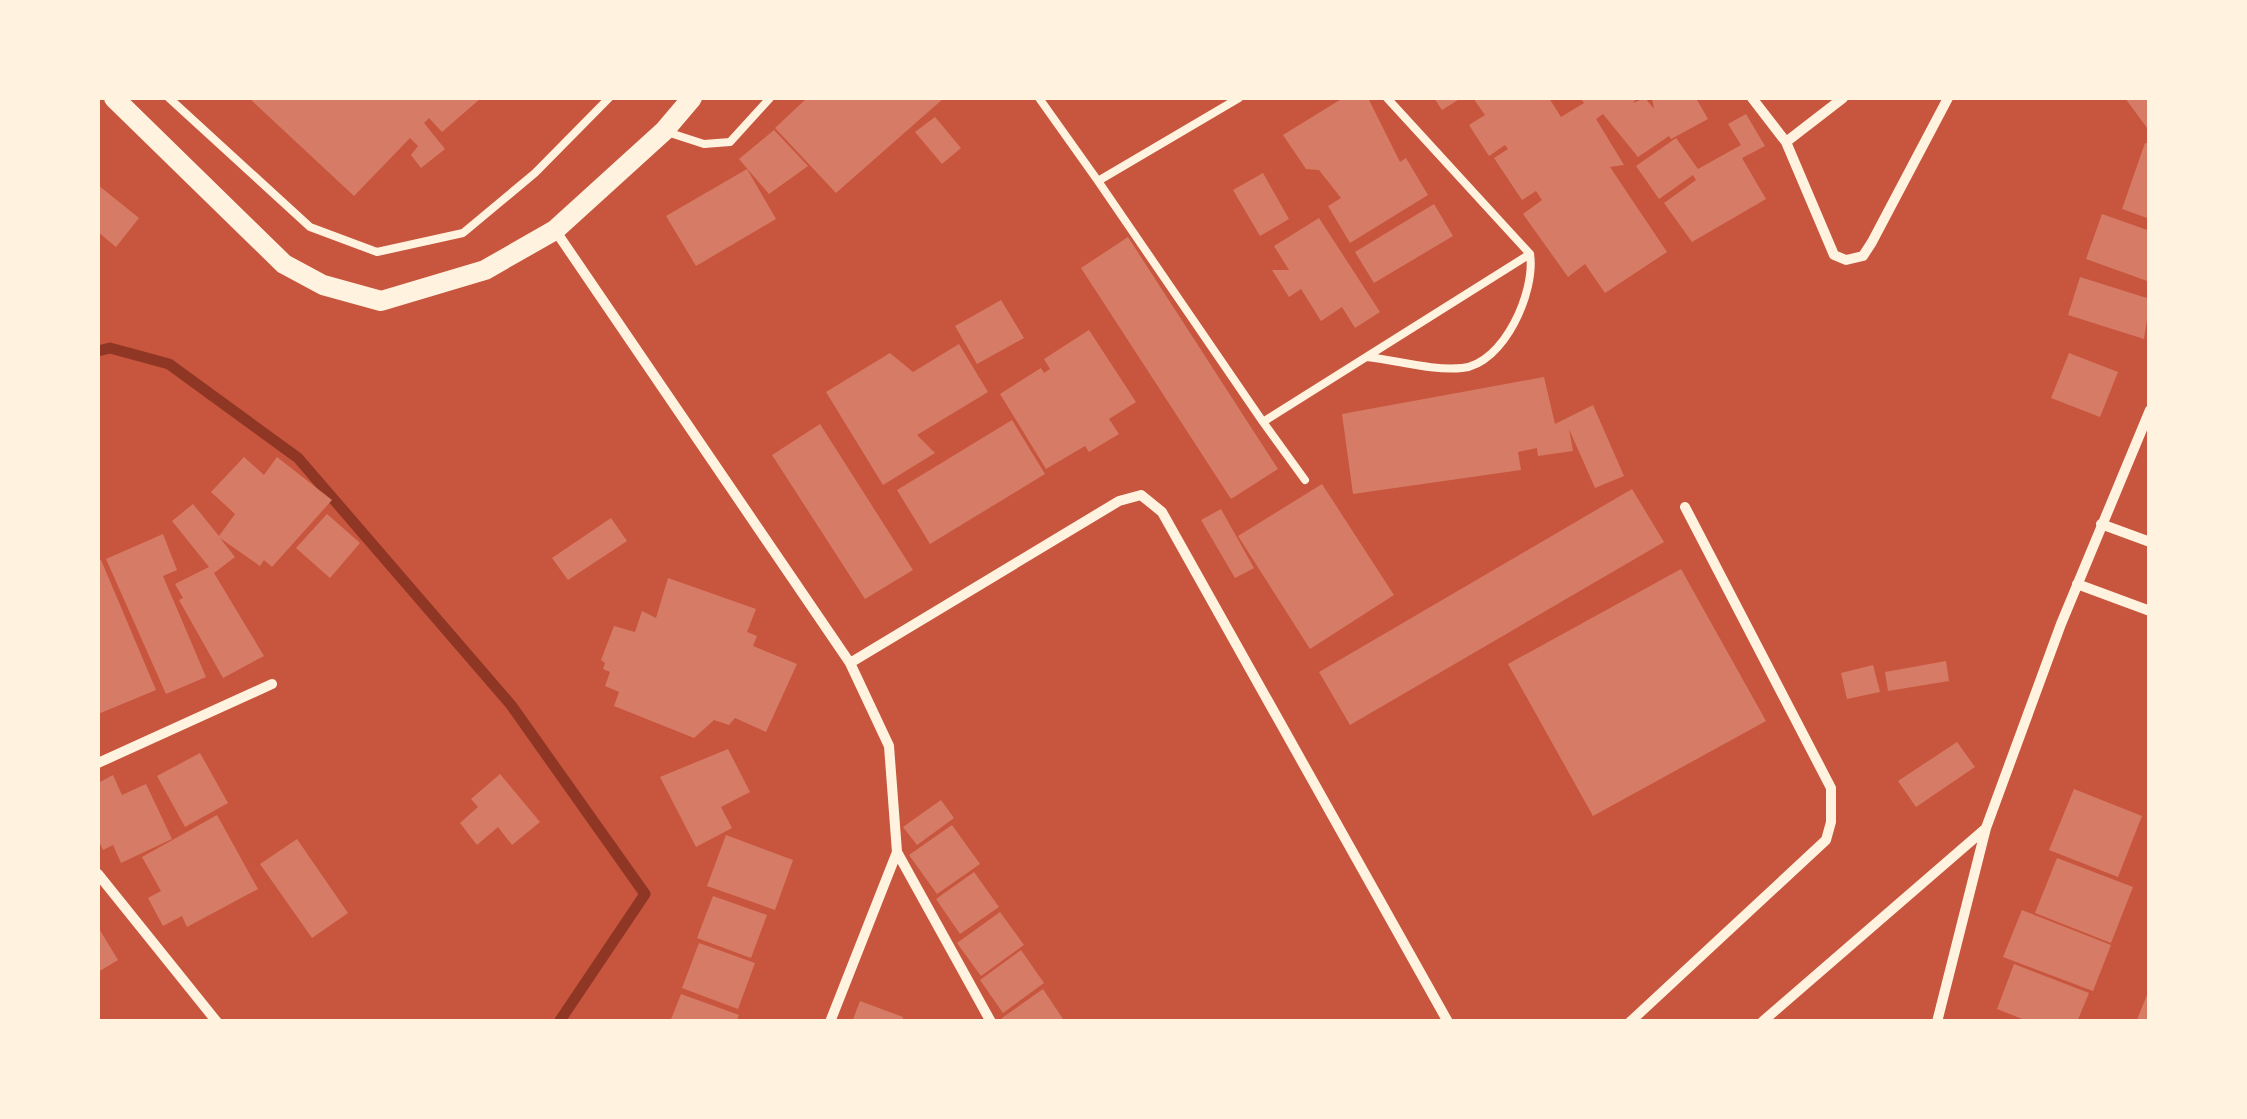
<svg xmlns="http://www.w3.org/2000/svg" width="2247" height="1119" viewBox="0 0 2247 1119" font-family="Overpass,sans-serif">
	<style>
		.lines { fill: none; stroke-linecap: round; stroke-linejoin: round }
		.stream { stroke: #8f3625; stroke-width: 11 }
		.building { fill: #d67c66 }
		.service { stroke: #fff3e0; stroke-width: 8 }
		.minor { stroke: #fff3e0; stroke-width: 10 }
		.secondary { stroke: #fff3e0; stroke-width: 20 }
	</style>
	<rect width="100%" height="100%" fill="#c8553d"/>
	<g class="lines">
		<path class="stream" d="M98,351l12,-3 59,16 129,94 213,247 134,189 -86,128"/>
	</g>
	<path class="building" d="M249,98h232l-39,34 -13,-14 -5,5 21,26 -24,19 -10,-13 7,-9 -8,-8 -56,58z
		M807,98h137l-108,95 -61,-65z
		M1343,98h25l32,64 6,-4 22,37 -78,48 -22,-37 13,-8 -22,-28 -13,-1 -23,-34z
		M1434,98h27l-19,12z
		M1473,98h76l12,19 23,-14 -4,-5h57l-4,5 12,-5 9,11 -2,-11h44l12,21 -37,20 -2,-3 -31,21 -35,-43 -7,5 28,46 -14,2 57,85 -62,41 -20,-29 -17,13 -45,-63 19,-14 -6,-9 -14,9 -28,-42 14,-9 -3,-4 -16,11 -20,-31 16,-10z
		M2125,98h25v34z
		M1746,114l19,32 -23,12 24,41 -74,43 -28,-39 32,-23 -3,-5 -34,24 -23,-33 40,-28 22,31 43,-24 -13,-21z
		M935,117l26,31 -19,16 -27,-32z
		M774,130l34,36 -39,28 -30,-35z
		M2145,143l5,1v75l-28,-10z
		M747,169l29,50 -80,47 -30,-50z
		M1263,173l26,46 -29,17 -27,-46z
		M98,185l41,33 -23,29 -18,-15z
		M1434,204l19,32 -79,47 -19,-31z
		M2102,214l48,17v51l-64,-23z
		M1319,218l61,94 -25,16 -13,-21 -21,14 -20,-32 -12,8 -17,-27h17l-15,-24z
		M1128,237l150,232 -47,30 -150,-231z
		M2080,277l70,22 -6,40 -76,-24z
		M1001,300l23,38 -47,26 -22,-38z
		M1089,330l47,72 -27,17 10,15 -30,18 -4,-6 -39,23 -46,-75 41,-26 3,5 6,-4 -6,-10z
		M959,344l29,48 -71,43 18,18 -52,32 -57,-93 64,-39 23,19z
		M2069,353l49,19 -18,45 -49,-19z
		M1544,377l11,47 38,-19 31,71 -29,12 -26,-59 4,22 -35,5 -1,-8 -19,4 3,18 -168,24 -11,-80z
		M1012,420l33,54 -115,70 -33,-54z
		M820,424l93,146 -48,29 -93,-144z
		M244,457l20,18 13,-18 55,43 -60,67 -8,-7 -4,6 -40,-28 15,19 -21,16 50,83 -41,22 -44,-78 4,-2 -8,-14 34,-17 -37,-46 21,-17 26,32 16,-22 -24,-22z
		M1322,484l72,111 -84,54 -72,-113z
		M1632,489l32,53 -314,183 -31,-53z
		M1221,509l33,59 -19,10 -34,-58z
		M327,514l33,29 -30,35 -34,-30z
		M611,518l16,23 -59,39 -16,-22z
		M163,534l14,36 -14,6 43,101 -40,17 -60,-135z
		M101,560l55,130 -58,24v-153z
		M1681,569l85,152 -173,95 -85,-152z
		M668,578l88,31 -9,23 10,4 -4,10 44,18 -31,68 -31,-14 -6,7 -15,-5 -20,18 -80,-32 5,-14 -14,-6 5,-14 -7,-3 2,-6 -4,-3 13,-34 21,6 7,-21 14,7z
		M1946,661l3,20 -61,10 -3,-19z
		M1873,665l7,27 -33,7 -6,-26z
		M1957,742l18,25 -59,40 -18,-26z
		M728,749l22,43 -29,15 11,21 -36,19 -36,-70z
		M200,753l28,50 -43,24 -28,-51z
		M500,774l40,48 -28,23 -14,-18 -21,18 -17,-22 18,-16 -7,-8z
		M113,775l9,20 24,-11 26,55 -51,24 -8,-18 -10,5 -5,-11v-56z
		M2074,789l68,27 -24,61 -69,-27z
		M941,800l13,18 -37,27 -14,-18z
		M217,815l41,74 -71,38 -5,-11 -19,10 -15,-28 13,-7 -19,-34z
		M952,825l28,39 -43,30 -28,-39z
		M726,835l67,25 -18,50 -68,-24z
		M297,839l51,74 -36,25 -52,-74z
		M2057,858l76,29 -22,56 -76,-30z
		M974,872l25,35 -39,27 -24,-35z
		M713,896l54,19 -16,43 -54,-20z
		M2022,910l89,35 -18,46 -90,-34z
		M1000,912l24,33 -43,31 -24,-33z
		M98,927l20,33 -20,12z
		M699,943l56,20 -17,46 -56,-21z
		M1021,950l23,33 -41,30 -23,-33z
		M2014,964l75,29 -12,29h-47l-33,-13z
		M1043,989l22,33h-60l-3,-4z
		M2149,990l1,32h-14z
		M681,994l58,21 -3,7h-66z
		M860,1001l43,16 -1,5h-50z"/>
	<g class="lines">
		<path class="service" d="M169,98l141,129 67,25 86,-19 72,-60 74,-75
			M1039,98l59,83 141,-83
			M667,132l37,12 26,-2 40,-44
			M1098,181l165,241 267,-168 -143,-156
			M1367,357c29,3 65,14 95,11 42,-4 74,-77 68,-114
			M1263,422l42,58"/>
		<path class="minor" d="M1752,98l34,44 48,113 12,5 17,-4 9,-14 76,-144
			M1786,142l57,-44
			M555,230l295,433 39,83 8,106 94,170
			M2101,524l49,18
			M2077,584l73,27
			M850,663l269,-162 22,-6 21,17 286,510
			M98,763l174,-79
			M98,874l119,148
			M830,1022l67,-170
			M1630,1022l196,-182 5,-18v-34l-146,-281
			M1762,1022l223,-193
			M1937,1022l49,-194 75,-204 89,-214"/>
		<path class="secondary" d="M114,98l170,166 39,21 58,16 104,-31 70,-40 109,-99 28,-33"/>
	</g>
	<rect width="2247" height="1119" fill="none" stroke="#fff3e0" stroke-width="200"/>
</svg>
